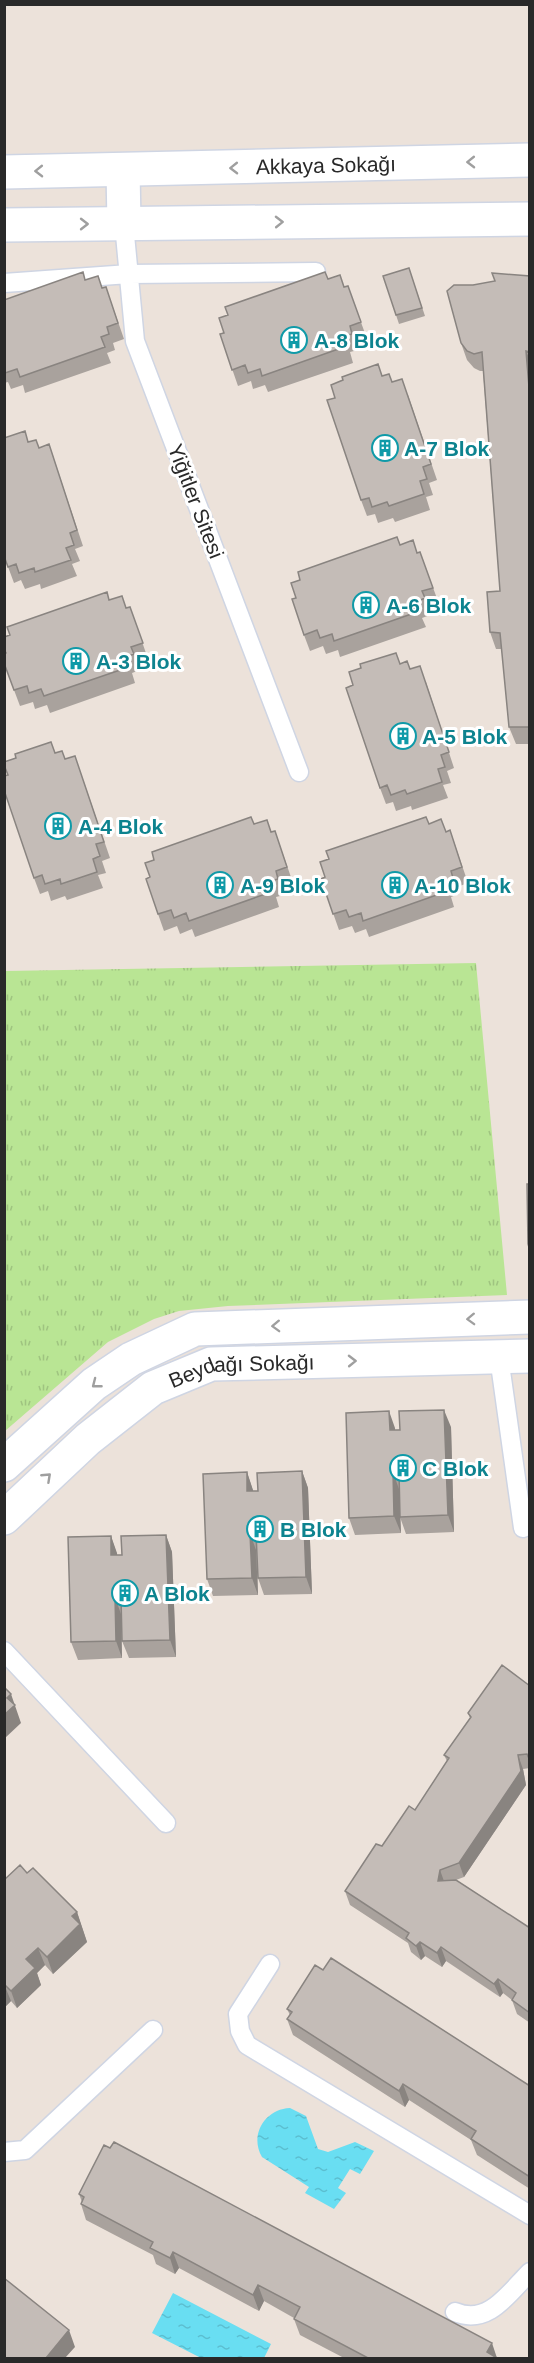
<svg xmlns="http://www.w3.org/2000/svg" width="534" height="2363" viewBox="0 0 534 2363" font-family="Arial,sans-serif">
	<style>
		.grass { fill: url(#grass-tufts) }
		.water { fill: url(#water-ripples) }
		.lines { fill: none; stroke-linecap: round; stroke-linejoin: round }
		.service-casing { stroke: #cfd5e3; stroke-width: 21 }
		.minor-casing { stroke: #cfd5e3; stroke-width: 36 }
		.tertiary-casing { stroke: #cfd5e3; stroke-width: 36 }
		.service { stroke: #fff; stroke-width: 18 }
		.minor { stroke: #fff; stroke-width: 33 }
		.tertiary { stroke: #fff; stroke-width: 33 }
		.wall { fill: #a9a29d }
		.shaded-wall { fill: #898480 }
		.building { fill: #c4bcb7; stroke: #898480; stroke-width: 1.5 }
		.oneway { stroke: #9f9f9f }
		.labels { text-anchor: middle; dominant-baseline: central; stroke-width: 6; stroke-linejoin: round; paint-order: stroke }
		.street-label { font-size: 21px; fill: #292929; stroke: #fff }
		.culture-label { font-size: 21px; font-weight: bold; fill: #0d838f; stroke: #fff; text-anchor: start }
	</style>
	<defs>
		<pattern id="grass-tufts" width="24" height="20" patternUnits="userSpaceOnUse" patternTransform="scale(1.5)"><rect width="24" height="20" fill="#b9e594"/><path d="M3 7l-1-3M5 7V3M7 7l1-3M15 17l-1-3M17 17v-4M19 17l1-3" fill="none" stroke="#9fc480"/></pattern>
		<pattern id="water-ripples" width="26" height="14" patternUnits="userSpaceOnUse" patternTransform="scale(1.5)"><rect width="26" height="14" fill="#69def2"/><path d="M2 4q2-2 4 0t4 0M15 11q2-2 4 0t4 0" fill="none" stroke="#5bbed0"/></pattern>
	</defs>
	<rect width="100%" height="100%" fill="#ece2da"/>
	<path class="grass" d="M476,963l31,332 -279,11 -49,5 -25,8 -46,23 -103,89v-460z"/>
	<path class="water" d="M290,2108l16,8 12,33 10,3 27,-10 19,9 -14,23 -10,-5 -12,19 8,5 -12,16 -29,-16 4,-6 -47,-30c-13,-22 3,-48 28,-49z
		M173,2293l98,51 -7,14h-63l-49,-25z"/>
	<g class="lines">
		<defs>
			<path id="service" d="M124,224l11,117 164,431
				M4,283l125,-9 187,-2
				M499,1357l24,171
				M4,1651l162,172
				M270,1964l-32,50 2,17 7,14 283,170
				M4,2152l21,-2 128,-120
				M455,2312c33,14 53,-18 75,-40"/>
			<g id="minor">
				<path d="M123,170l1,54"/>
				<path d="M4,1465l90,-81 37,-25 64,-30 335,-12"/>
				<path id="s1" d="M4,1518l84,-79 65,-51 58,-24 319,-8"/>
			</g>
			<g id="tertiary">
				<path id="s2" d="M4,172l526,-12"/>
				<path d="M4,225l526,-6"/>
			</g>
		</defs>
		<use href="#service" class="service-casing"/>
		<use href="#minor" class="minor-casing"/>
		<use href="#tertiary" class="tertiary-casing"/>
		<use href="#service" class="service"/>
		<use href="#minor" class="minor"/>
		<use href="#tertiary" class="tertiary"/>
	</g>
	<path class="wall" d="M409,268l16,48 -26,8 -16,-48z
		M98,276l4,12 4,-1 18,52 -11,4 2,7 -8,3 4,10 -86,30 -2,-8 -12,4 -3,-7 -4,1v-83l81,-20z
		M530,276v468h-14l-7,-17 -7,-78h-6l-6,-17 10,-41 -17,-220h-3l-6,-3 -7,-8 -6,-17 12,-58z
		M328,279l16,8 4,-1 19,53 -11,3 2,8 -8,2 3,11 -85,29 -3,-7 -12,4 -2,-8 -13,5 -18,-52z
		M382,376l10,6 16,13 29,85 -8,3 4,12 -7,2 4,13 -35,12 -2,-4 -15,5 -3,-9 -8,2 -6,-16 -26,-102z
		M29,442l10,6 10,-4 34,102 -8,3 5,12 -8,3 5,12 -36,13 -1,-5 -15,5 -4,-9 -7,3 -10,-27z
		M400,544l17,9 3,-1 19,52 -11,3 2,8 -8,3 4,9 -86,30 -2,-7 -12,4 -3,-8 -13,5 -6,-16 -8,-37z
		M109,600l17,8 4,-1 18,52 -11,4 3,7 -8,3 3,10 -85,30 -3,-8 -12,4 -2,-7 -13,4 -6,-16z
		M400,664l10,5 16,13 28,86 -7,3 4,12 -8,2 5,13 -36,12 -1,-4 -15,5 -3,-9 -7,2 -6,-16 -27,-103z
		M55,753l10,6 10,-3 35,102 -8,3 4,12 -8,2 5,13 -36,12 -2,-4 -14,5 -3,-10 -8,3 -6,-16 -26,-103 8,-17z
		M267,820l4,12 4,-1 18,52 -11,4 2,8 -8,2 3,10 -84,30 -3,-8 -12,5 -3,-8 -13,5 -6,-17 96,-90z
		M429,824l17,8 4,-2 18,53 -11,4 2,7 -8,3 3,10 -85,30 -3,-8 -11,4 -3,-7 -13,4 -18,-51z
		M451,1427l3,105 -48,2 -6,-17 -1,-28 2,44 -46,2 -6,-17 46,-90v2z
		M302,1471l6,17 4,106 -48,1 -6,-17 -1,-28 1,45 -45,1 -6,-17 40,-107 6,19h5z
		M166,1535l6,17 4,105 -47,1 -7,-17 -1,-27 1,44 -44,2 -7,-18 40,-106 6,19h5z
		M530,1686v82l-7,1 3,16 -62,92 -8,3 74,48v95l-13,-9 -5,-14 -9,-7 -3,4 -54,-36 -4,6 -17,-11 -4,4 -10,-8 -3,-9 -58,-38 -5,-14 37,-45 33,-36 32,-49 -3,-6 26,-37 -2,-5z
		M27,1873l50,39 10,30 -34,32 -8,-9 -8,8 4,12 -24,23 -6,-7 -7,7v-128z
		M323,1970l207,116v103l-53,-34 -6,-15 -62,-40 -4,7 -112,-72 -6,-16 3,-4 -3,-6z
		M79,2194l418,164h-153l-44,-23 -6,-16v-1l-30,-17 -5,10 -80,-43 -4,6 -19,-10 -3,-9 -67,-35 -5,-16 1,-2z"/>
	<path class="shaded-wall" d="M526,351l4,9v39z
		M444,1410l7,17 3,105 -6,-17z
		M389,1411l6,17 1,19 -6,-17z
		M302,1471l6,17 4,106 -6,-17z
		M247,1472l6,18 1,19 -7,-18z
		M393,1472l6,17 2,44 -7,-17z
		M250,1533l6,17 2,45 -6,-17z
		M166,1535l6,17 4,105 -6,-17z
		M111,1536l6,17 1,19 -7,-17z
		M115,1597l6,17 1,44 -6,-17z
		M11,1694l10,29 -17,16v-24l3,-17z
		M518,1755l5,14 3,16 -62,92 -5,-14z
		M440,1870l5,14 -7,-3z
		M77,1912l10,30 -34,32 -6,-17 25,-41z
		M420,1942l5,14 -4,4 -5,-14z
		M441,1947l5,14 -4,6 -5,-14z
		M38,1948l7,17 -8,8 4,12 -24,23 -6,-17 15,-32z
		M498,1979l5,14 -3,4 -6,-13z
		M4,1984l7,17 -7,7z
		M403,2084l6,16 -4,7 -6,-16z
		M173,2252l6,16 -4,6 -5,-16z
		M258,2285l6,16 -5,10 -6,-16z
		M69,2330l6,17 -10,11h-19z
		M492,2343l5,15h-8l-2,-6z"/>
	<path class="building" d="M409,268l13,40 -26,7 -13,-39z
		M83,272l2,8 13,-4 4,12 4,-1 12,36 -11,4 2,7 -8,3 4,10 -85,30 -3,-8 -12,4 -1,-73z
		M325,272l3,7 12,-4 4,12 4,-1 13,36 -11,4 2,8 -8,2 3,10 -85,30 -2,-7 -12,4 -3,-8 -13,5 -12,-36 4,-1 -5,-15 9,-3 -3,-8z
		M492,273l38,3v76l-4,-1 4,48v328h-21l-9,-94 -10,-1 -3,-40 13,-1 -18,-239 -8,2 -7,-3 -6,-8 -14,-52 7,-6h19l22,-4z
		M378,364l4,12 7,-2 3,8 10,-3 29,85 -8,3 4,12 -7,2 4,13 -35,12 -2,-4 -15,5 -3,-9 -8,2 -34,-100 8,-2 -4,-13 12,-5 -1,-3z
		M25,431l3,11 8,-2 3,8 10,-4 28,86 -7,3 4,12 -8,3 5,12 -36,12 -1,-4 -15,5 -3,-9 -8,3 -4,-11v-118z
		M397,537l3,8 13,-5 4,13 3,-1 13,36 -11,3 3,7 -9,4 4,9 -86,30 -2,-7 -12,4 -3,-8 -13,5 -12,-36 4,-1 -5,-15 9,-3 -2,-8z
		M107,592l2,8 13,-4 4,12 4,-1 13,36 -12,4 3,7 -8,3 3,10 -85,29 -3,-7 -12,4 -2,-7 -13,4 -10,-27v-9l2,-1 -2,-4v-12l6,-2 -3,-8z
		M396,653l4,11 7,-3 3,8 10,-3 29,86 -8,3 4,12 -7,2 4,13 -35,12 -2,-4 -14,5 -4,-10 -7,3 -34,-100 7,-3 -4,-13 12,-4 -1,-4z
		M51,742l4,11 7,-2 3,8 10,-3 29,86 -8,2 4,12 -7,3 4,13 -36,12 -1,-5 -15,5 -3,-9 -8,3 -30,-88v-14l4,-1 -4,-10v-3l12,-4 -1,-4z
		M251,817l3,7 13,-4 4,12 4,-1 12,36 -11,4 2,8 -8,2 4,10 -85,30 -3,-8 -12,5 -3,-8 -13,4 -12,-35 4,-2 -5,-14 9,-3 -2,-8z
		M426,817l3,7 12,-5 5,13 4,-2 12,37 -11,4 2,7 -8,3 3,10 -85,30 -2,-8 -12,4 -3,-7 -13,4 -12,-35 4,-2 -5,-15 9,-3 -3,-8z
		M527,1184h3v67l-2,-7z
		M444,1410l4,105 -48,2 -1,-45h-6l1,44 -45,2 -3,-105 43,-2 1,19h10l-1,-19z
		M302,1471l4,106 -48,1 -2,-45h-6l2,45 -45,1 -4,-105 44,-2v19h11l-1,-18z
		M166,1535l4,105 -48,1 -1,-44h-6l1,44 -45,1 -3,-105 43,-1v19h11l-1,-19z
		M502,1665l28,21v75l-3,-7 -9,1 3,16 -62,92 -19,7 -2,11 18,-1 74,48v85l-18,-13 4,-7 -18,-14 -4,5 -53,-37 -4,6 -17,-11 -4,4 -10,-8 3,-5 -64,-42 31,-47 6,2 27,-40 6,4 34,-52 -5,-3 27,-38 -3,-4z
		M4,1687l7,7 -4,4 8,7 -11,10z
		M20,1865l7,8 6,-5 44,44 -5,4 8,8 -33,33 -9,-9 -12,11 9,9 -24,23 -7,-7v-104z
		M331,1958l199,128v91l-59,-38 5,-8 -73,-47 -4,7 -112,-72 5,-7 -5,-3 28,-44 8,5z
		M114,2142l378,201 -5,9 10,6h-129l-74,-39 6,-12 -42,-22 -5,10 -80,-43 -3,6 -20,-10 3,-6 -72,-38 3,-7 -5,-3 25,-49 6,3z
		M4,2278l65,52 -23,28h-42z"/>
	<defs><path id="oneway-chevron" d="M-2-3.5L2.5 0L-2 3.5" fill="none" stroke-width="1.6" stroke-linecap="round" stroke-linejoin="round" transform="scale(1.5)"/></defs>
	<g class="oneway">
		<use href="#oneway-chevron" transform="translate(471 162) rotate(179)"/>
		<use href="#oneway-chevron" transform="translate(234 168) rotate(179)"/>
		<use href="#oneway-chevron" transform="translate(39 171) rotate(179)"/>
		<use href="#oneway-chevron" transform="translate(279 222) rotate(-1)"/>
		<use href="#oneway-chevron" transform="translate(84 224)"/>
		<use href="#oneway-chevron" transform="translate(471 1319) rotate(178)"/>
		<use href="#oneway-chevron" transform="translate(276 1326) rotate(178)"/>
		<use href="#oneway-chevron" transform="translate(352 1361) rotate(-1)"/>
		<use href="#oneway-chevron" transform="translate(96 1384) rotate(142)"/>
		<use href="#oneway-chevron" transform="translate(47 1477) rotate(-43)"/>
	</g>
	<defs>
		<symbol id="building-ring" viewBox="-11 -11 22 22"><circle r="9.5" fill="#fff" stroke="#0f9aa8" stroke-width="1.5"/><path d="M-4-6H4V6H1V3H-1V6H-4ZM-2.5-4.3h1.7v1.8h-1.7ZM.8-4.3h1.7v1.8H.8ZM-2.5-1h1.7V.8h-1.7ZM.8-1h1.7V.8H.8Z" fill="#0f9aa8"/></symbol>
	</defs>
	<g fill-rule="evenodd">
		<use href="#building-ring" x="279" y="325" width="30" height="30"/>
		<use href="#building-ring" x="370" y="433" width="30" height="30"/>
		<use href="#building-ring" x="351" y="590" width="30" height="30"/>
		<use href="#building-ring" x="61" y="646" width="30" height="30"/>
		<use href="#building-ring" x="388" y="721" width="30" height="30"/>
		<use href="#building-ring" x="43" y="811" width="30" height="30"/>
		<use href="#building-ring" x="205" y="870" width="30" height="30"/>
		<use href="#building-ring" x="380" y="870" width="30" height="30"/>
		<use href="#building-ring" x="388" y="1453" width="30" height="30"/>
		<use href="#building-ring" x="245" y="1514" width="30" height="30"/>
		<use href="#building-ring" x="110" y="1578" width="30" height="30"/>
	</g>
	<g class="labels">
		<g class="street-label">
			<text stroke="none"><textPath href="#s2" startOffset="322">Akkaya Sokağı</textPath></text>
			<text transform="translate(196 501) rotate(69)">Yiğitler Sitesi</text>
			<text stroke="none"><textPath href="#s1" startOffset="290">Beydağı Sokağı</textPath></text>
		</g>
		<g class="culture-label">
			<text x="314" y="340">A-8 Blok</text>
			<text x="404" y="448">A-7 Blok</text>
			<text x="386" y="605">A-6 Blok</text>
			<text x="96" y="661">A-3 Blok</text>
			<text x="422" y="736">A-5 Blok</text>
			<text x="78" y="826">A-4 Blok</text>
			<text x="240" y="885">A-9 Blok</text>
			<text x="414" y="885">A-10 Blok</text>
			<text x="422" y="1468">C Blok</text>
			<text x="280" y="1529">B Blok</text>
			<text x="144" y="1593">A Blok</text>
		</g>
	</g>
	<rect width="534" height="2363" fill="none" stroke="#292929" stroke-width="12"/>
</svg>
